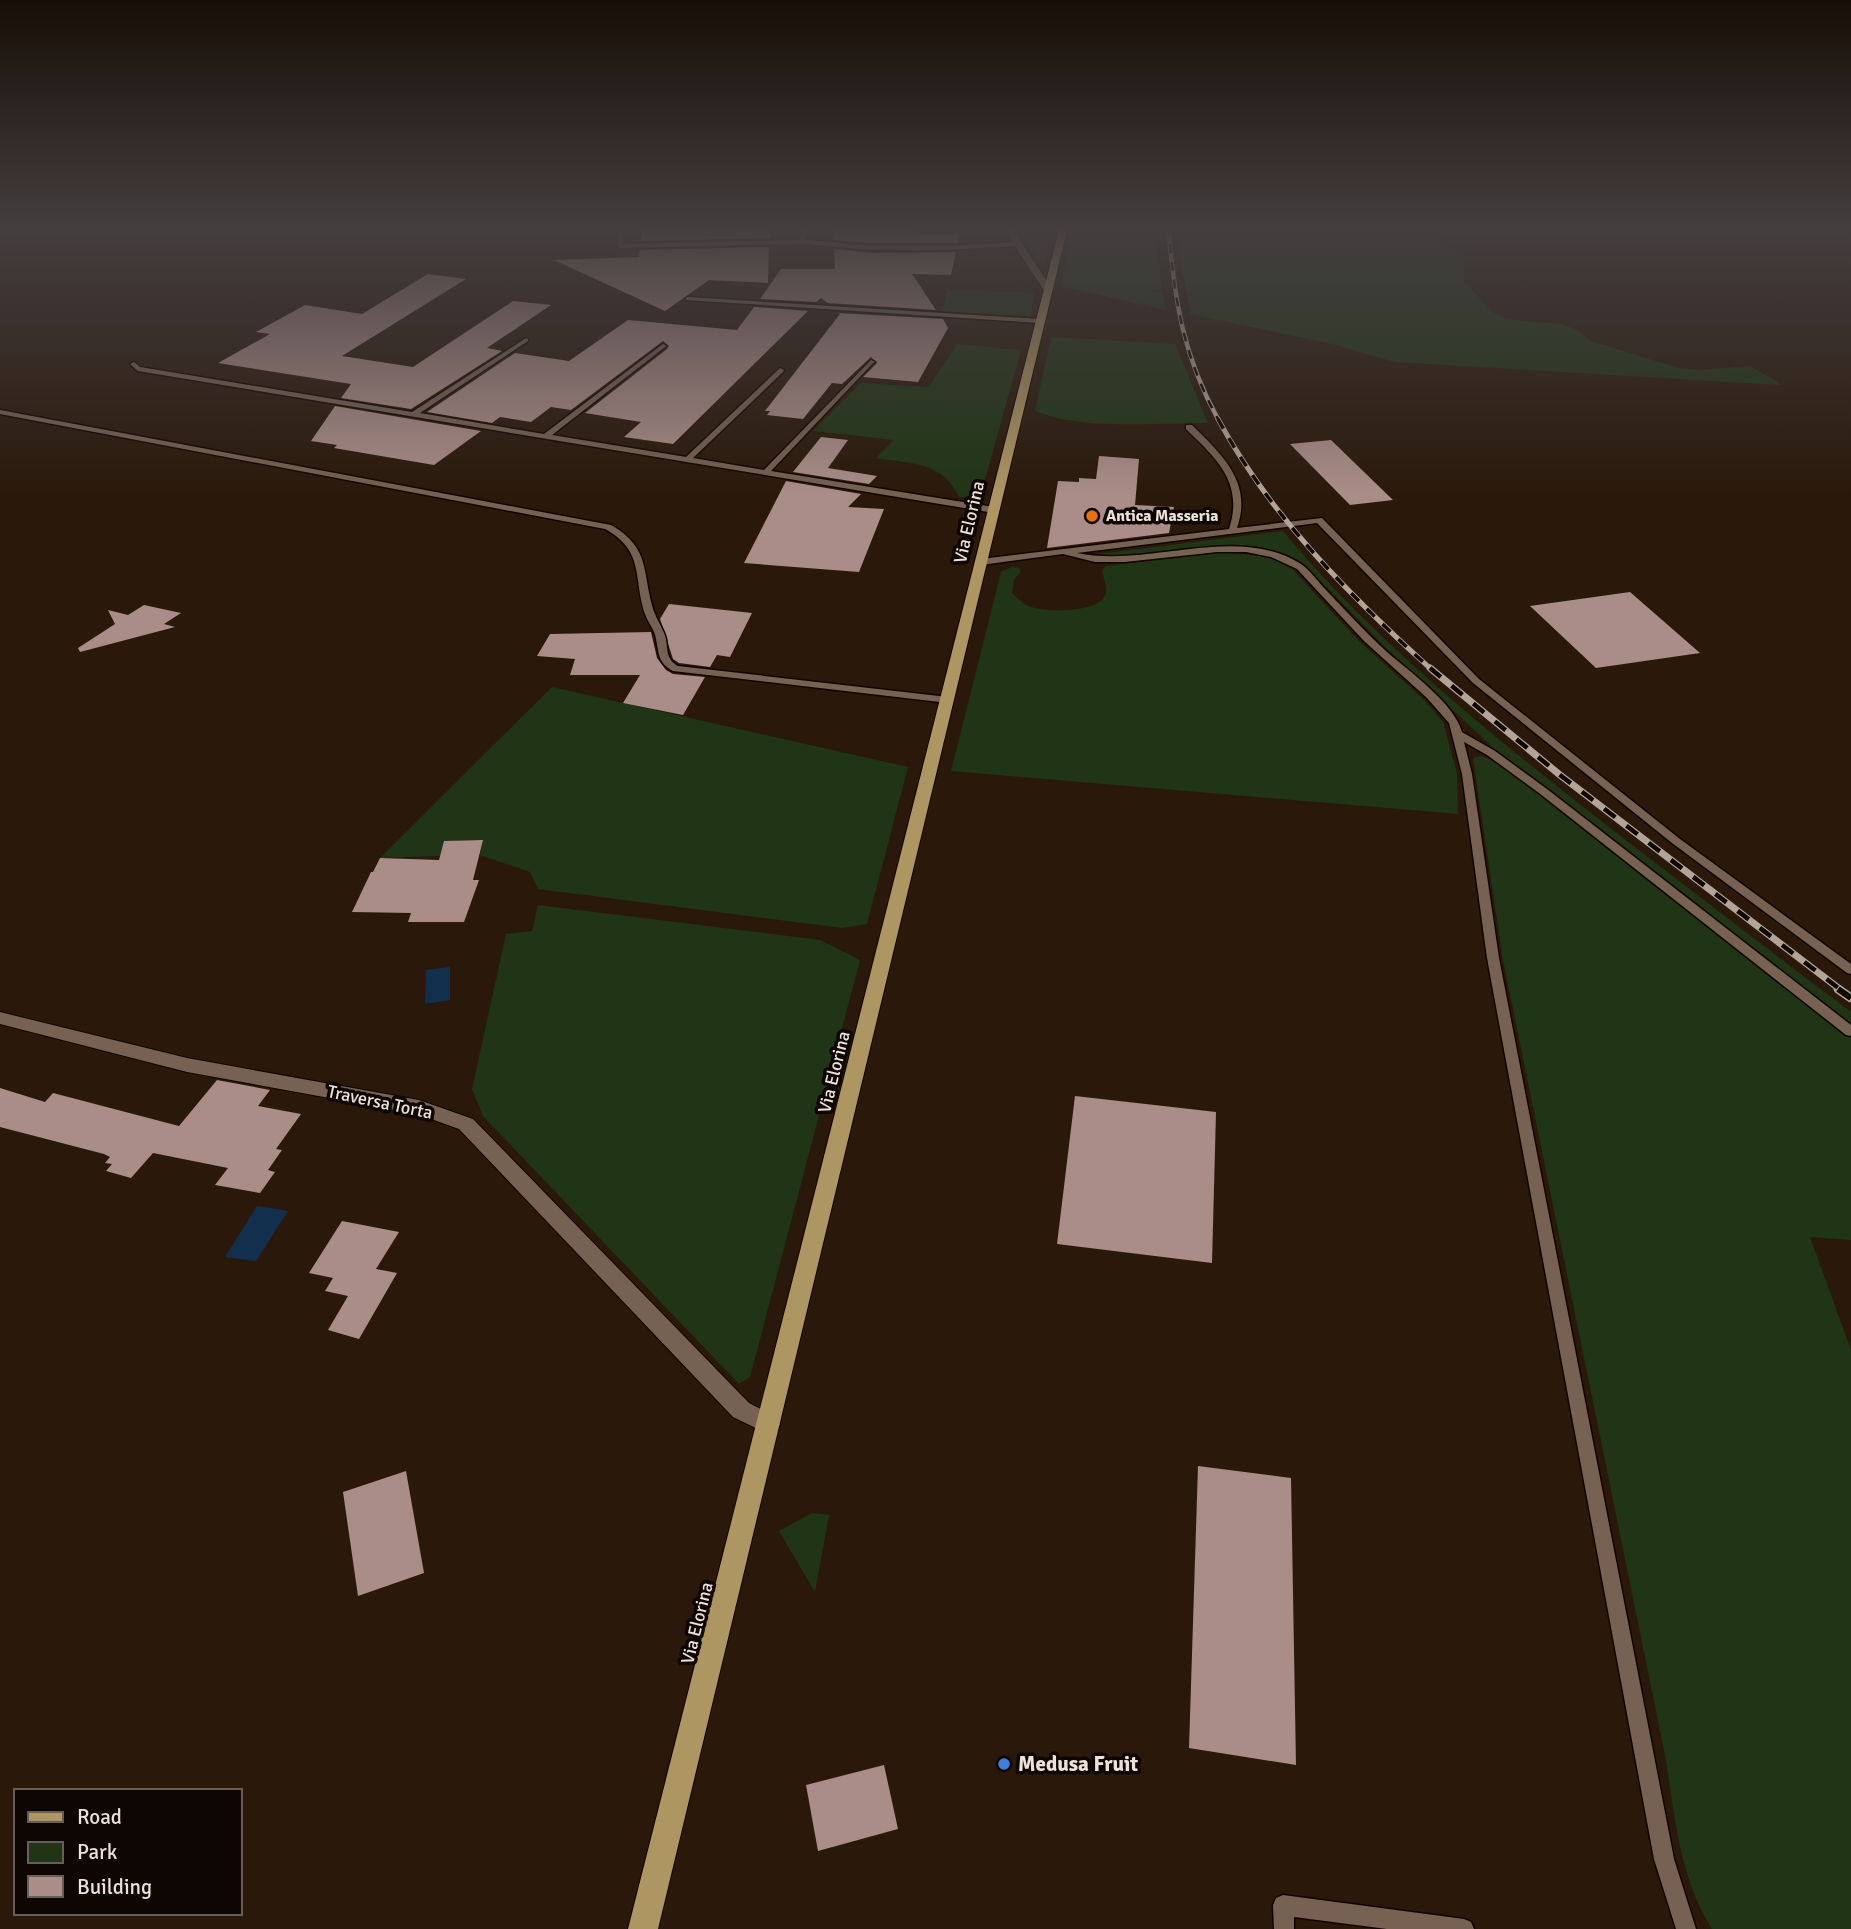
<svg xmlns="http://www.w3.org/2000/svg" width="1851" height="1929" viewBox="0 0 1851 1929" font-family="Signika,sans-serif">
	<style>
		.green { fill: #203516 }
		.water { fill: #12304d }
		.building { fill: #aa8d88 }
		.lines { fill: none; stroke-linecap: round; stroke-linejoin: round }
		.service-casing { stroke: #120400; stroke-width: 3 }
		.minor-casing { stroke: #120400; stroke-width: 2 }
		.tertiary-casing { stroke: #120400; stroke-width: 2 }
		.primary-casing { stroke: #120400; stroke-width: 2 }
		.service { fill: #766152; fill-rule: evenodd }
		.minor { fill: #766152; fill-rule: evenodd }
		.tertiary { fill: #766152; fill-rule: evenodd }
		.primary { fill: #ae9663; fill-rule: evenodd }
		.rail-far3-casing { stroke: #b3a49a; stroke-width: 4.5 }
		.rail-far2-casing { stroke: #b3a49a; stroke-width: 5 }
		.rail-far1-casing { stroke: #b3a49a; stroke-width: 7 }
		.rail-casing { stroke: #b3a49a; stroke-width: 9 }
		.rail-far3 { stroke: #0d0602; stroke-width: 2.5; stroke-dasharray: 9; stroke-linecap: butt }
		.rail-far2 { stroke: #0d0602; stroke-width: 3.5; stroke-dasharray: 11; stroke-linecap: butt }
		.rail-far1 { stroke: #0d0602; stroke-width: 4.5; stroke-dasharray: 14; stroke-linecap: butt }
		.rail { stroke: #0d0602; stroke-width: 6; stroke-dasharray: 18; stroke-linecap: butt }
		.food-dot { fill: #e8710a; stroke: #0d0602; stroke-width: 2.5 }
		.shop-dot { fill: #3f7fe0; stroke: #0d0602; stroke-width: 2.5 }
		.labels { text-anchor: middle; dominant-baseline: central; stroke-width: 7; stroke-linejoin: round; paint-order: stroke }
		.far-poi-label { font-size: 16px; font-weight: bold; fill: #eee1d8; stroke: #0d0602; text-anchor: start }
		.street-label { font-size: 18px; fill: #eee1d8; stroke: #0d0602 }
		.near-poi-label { font-size: 21px; font-weight: bold; fill: #eee1d8; stroke: #0d0602; text-anchor: start }
	</style>
	<rect width="100%" height="100%" fill="#2a190b"/>
	<path class="green" d="M1074,226h81l7,64 -12,1 13,1 2,18 -104,-24z
		M1176,226h248l9,11 31,19v25l27,30 14,8 56,5 16,6 14,11 87,27 22,2 50,-4 32,19 -387,-23 -63,-18 -142,-30z
		M1014,228h39l-8,34 -6,-1z
		M948,290l86,3 -3,23 -90,-4z
		M1051,337l124,7 33,79c-50,0 -129,7 -173,-12z
		M958,344l63,6 -41,148 -21,-1c-17,-36 -47,-33 -83,-39l18,-18 -81,-9 48,-48 67,4z
		M1283,531c86,104 193,191 299,275 89,69 179,138 269,206v13l-351,-271 -117,-109 -79,-81c-52,-37 -124,-6 -181,-5 -11,0 -22,-3 -33,-4z
		M1224,552l45,5 23,12 67,72 62,56 22,25 14,51 1,41 -507,-43 50,-199 11,-5 7,1 2,4 -7,7 -2,14c7,7 13,13 23,15 16,4 60,4 69,-11 5,-8 -1,-19 -2,-27l4,-4z
		M552,687l356,80 -41,157 -25,4 -304,-39 -8,-17 -50,-17 3,-15 -38,1 -5,15 -60,2z
		M1481,756l9,3 47,33 314,246v202l-41,-3 41,113v579h-139c-32,-51 -37,-110 -46,-169l-163,-800 -30,-202z
		M538,905l282,35 40,20 -110,417 -11,7 -256,-268 -11,-27 34,-155 26,-3z
		M812,1513l17,2 -14,77 -36,-61z"/>
	<path class="water" d="M450,967v33l-25,4 1,-34z
		M257,1206l31,5 -32,50 -31,-4z"/>
	<path class="building" d="M643,226h127v12l-129,3z
		M831,226h81l3,8h45l-2,9h-85l-40,-3z
		M769,247l-1,36 -59,-3 -44,31 -111,-51 85,-3 1,-7z
		M834,249l39,4 83,-1 -5,23 -39,-1 24,36 -108,-7 -7,-5 -5,4 -56,-3 21,-30h54z
		M428,274l38,5 -124,77 71,11 100,-66 38,4 -64,43 15,3 -91,58 -70,-11 10,-14 -133,-21 52,-29 -14,-2 49,-27 57,9z
		M754,307l54,4 -135,133 -49,-7 17,-15 -56,-9 82,-64 2,-3 -6,-5 -92,69 -20,-3 -20,15 -31,-5 -8,6 -65,-11 88,-59 54,8 59,-41 109,10z
		M838,313l105,6 5,9 -30,54 -55,-5 14,-14 -6,-6 -29,27 -10,-1 -29,36 -36,-4 3,-4h-5l75,-97z
		M335,406l146,25 -47,34 -100,-17 3,-3 -26,-4z
		M821,437l27,3 -20,28 49,8 -8,8 -76,-12z
		M1331,440l62,60 -43,5 -60,-61z
		M1099,456l40,3 -4,46 39,2 -5,26 -122,15 11,-67 21,1v-4l17,1z
		M786,481l75,13 -13,13 36,2 -25,63 -115,-9z
		M1630,592l70,61 -104,15 -66,-62z
		M669,604l83,9 -22,44 -13,-2 -7,12 -31,-4 -6,-4 -13,-40z
		M144,605l37,8 -17,11 11,3 -95,25 -2,-4 37,-24 -7,-14 20,5z
		M651,632l6,26 9,12 7,4 32,3 -22,38 -60,-12 17,-28h-70l5,-16 -38,-3 13,-22z
		M483,840l-10,40h6l-15,42h-56l3,-9 -59,-1 19,-40h2l7,-14 59,2 5,-19z
		M217,1080l53,10 -12,16 43,8 -25,35 6,1 -14,20 7,2 -15,21 -45,-8 13,-17 -75,-15 -22,25 -25,-7 6,-7 -7,-1 5,-6 -6,-3 -104,-27v-39l45,14 8,-9 126,33z
		M1075,1096l141,16 -4,151 -155,-19z
		M342,1221l57,11 -23,37 21,4 -38,66 -31,-9 20,-34 -23,-5 8,-13 -24,-5z
		M1198,1466l93,12 5,287 -107,-17z
		M406,1471l18,102 -66,23 -15,-104z
		M884,1765l14,64 -80,22 -12,-66z"/>
	<g class="lines">
		<defs>
			<path id="service" d="M621,226h6l-4,18 176,-4 2,-14h6l-2,14 68,6h70l77,-4 3,2 -3,2 -77,4h-70l-71,-6 -182,4 -3,-2z
				M688,297l352,22 3,2 -3,2 -354,-23v-2z
				M526,338l2,1v2l-108,72 124,21 119,-90 3,2 -1,1 -113,88 134,22 94,-89 4,2 -1,2 -90,86 71,12 107,-110 4,2 -2,1 -102,108 223,36 4,3 -4,3 -856,-142 -8,-7 4,-2 6,5 272,45z
				M0,410l611,115c42,24 30,50 44,89 3,8 9,16 11,25 2,12 0,20 12,27l270,31 5,3 -5,3 -275,-32c-15,-8 -14,-17 -17,-32 -1,-9 -8,-16 -11,-25 -12,-36 0,-63 -40,-85l-605,-115z
				M1186,425h6c30,30 61,57 45,103l85,-10 157,161 201,160 171,125v10l-4,-1 -175,-130 -199,-160 -156,-160 -240,30c72,15 159,-30 224,11 10,7 18,19 26,27 20,21 39,42 60,61 23,20 67,51 75,80l33,19 52,38 304,236v11l-5,-1 -307,-242 -52,-38 -23,-13 8,32 27,184 175,901 22,70h-20l-22,-70 -167,-901 -25,-184 -13,-51 -22,-25 -63,-57 -67,-72 -26,-12 -25,-5h-29l-92,10h-30l-32,-8 -82,11 -4,-3 4,-3 248,-30c15,-46 -12,-70 -43,-100z
				M1283,1895l181,24 7,3 3,7h-87l-93,-12v12h-20l-1,-24 3,-7z"/>
			<path id="minor" d="M0,1012l187,46 232,42 54,19 276,284 27,14 4,7 -4,7 -8,3 -35,-17 -274,-288 -42,-15 -230,-42 -187,-48z"/>
			<path id="tertiary" d="M1002,226h8l43,64 -2,2h-6z
				M1017,226h51l-4,3h-43z"/>
			<path id="primary" d="M1060,226h8l-410,1703h-30z"/>
		</defs>
		<use href="#service" class="service-casing"/>
		<use href="#minor" class="minor-casing"/>
		<use href="#tertiary" class="tertiary-casing"/>
		<use href="#primary" class="primary-casing"/>
		<use href="#service" class="service"/>
		<use href="#minor" class="minor"/>
		<use href="#tertiary" class="tertiary"/>
		<use href="#primary" class="primary"/>
		<defs>
			<path id="rail-far3" d="M1168,226c7,75 14,128 51,195"/>
			<path id="rail-far2" d="M1218,419c53,98 132,177 214,251"/>
			<path id="rail-far1" d="M1430,668l130,107 281,215"/>
			<path id="rail" d="M1838,989l13,9"/>
		</defs>
		<use href="#rail-far3" class="rail-far3-casing"/>
		<use href="#rail-far2" class="rail-far2-casing"/>
		<use href="#rail-far1" class="rail-far1-casing"/>
		<use href="#rail" class="rail-casing"/>
		<use href="#rail-far3" class="rail-far3"/>
		<use href="#rail-far2" class="rail-far2"/>
		<use href="#rail-far1" class="rail-far1"/>
		<use href="#rail" class="rail"/>
	</g>
	<linearGradient id="sky" x2="0" y2="1"><stop stop-color="#170e06"/><stop offset="0.46" stop-color="#443e3f"/><stop offset="1" stop-color="#443e3f" stop-opacity="0"/></linearGradient>
	<rect width="1851" height="496" fill="url(#sky)"/>
	<circle class="food-dot" cx="1092" cy="516" r="7"/>
	<circle class="shop-dot" cx="1004" cy="1764" r="7"/>
	<g class="labels">
		<g class="far-poi-label">
			<text x="1106" y="516">Antica Masseria</text>
		</g>
		<g class="street-label">
			<text transform="translate(969 522) rotate(-77)">Via Elorina</text>
			<text transform="translate(834 1072) rotate(-76)">Via Elorina</text>
			<text transform="translate(380 1102) rotate(12)">Traversa Torta</text>
			<text transform="translate(697 1623) rotate(-76)">Via Elorina</text>
		</g>
		<g class="near-poi-label">
			<text x="1018" y="1764">Medusa Fruit</text>
		</g>
	</g>
	<rect x="14" y="1789" width="228" height="126" fill="#0d0602" stroke="#675e58" stroke-width="2"/>
	<rect x="28" y="1812" width="35" height="10" fill="#ae9663" stroke="#675e58" stroke-width="2"/>
	<text x="77" y="1824" font-size="21" fill="#eee1d8">Road</text>
	<rect x="28" y="1842" width="35" height="21" fill="#203516" stroke="#675e58" stroke-width="2"/>
	<text x="77" y="1859" font-size="21" fill="#eee1d8">Park</text>
	<rect x="28" y="1876" width="35" height="21" fill="#aa8d88" stroke="#675e58" stroke-width="2"/>
	<text x="77" y="1894" font-size="21" fill="#eee1d8">Building</text>
</svg>
